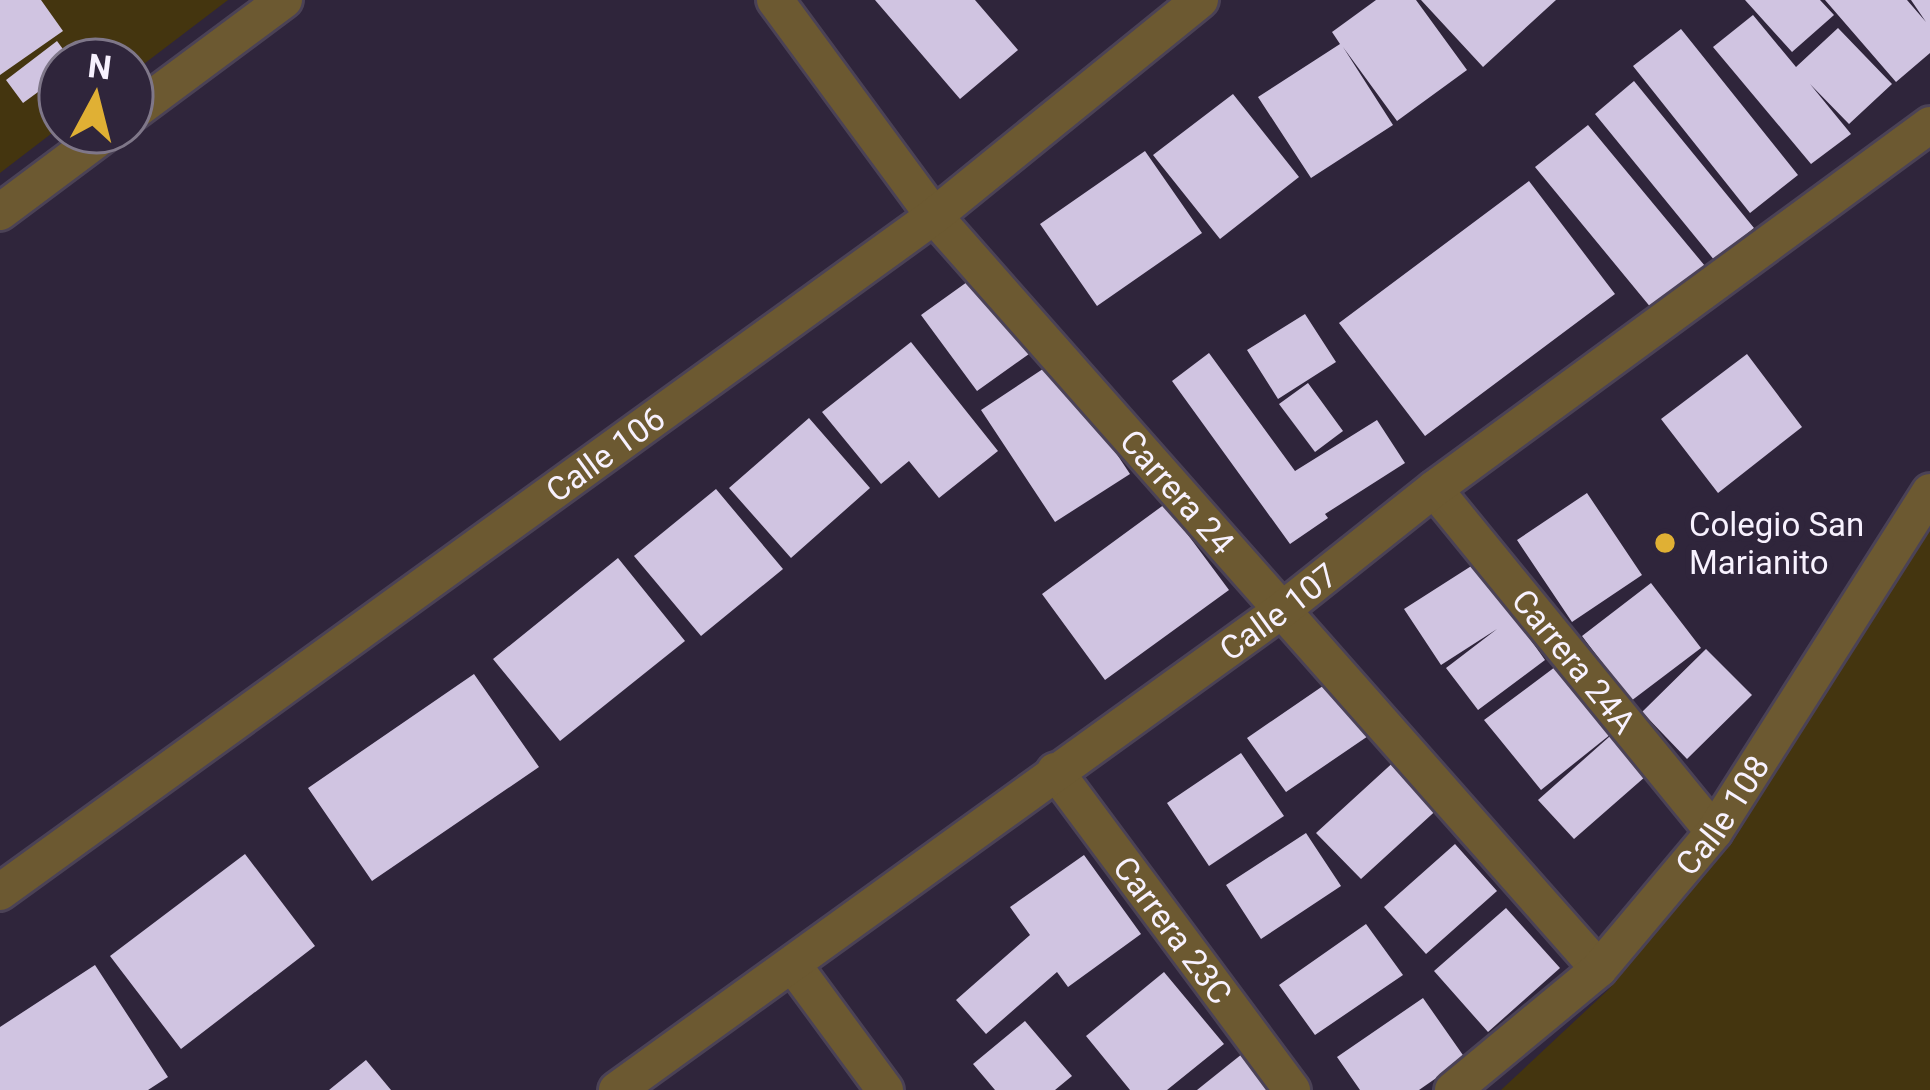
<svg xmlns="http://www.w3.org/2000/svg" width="1930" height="1090" viewBox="0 0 1930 1090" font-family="Roboto,sans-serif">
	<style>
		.green { fill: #44350f }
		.building { fill: #d0c4e1 }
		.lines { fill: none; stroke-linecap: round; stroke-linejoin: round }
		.street-casing { stroke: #4b4256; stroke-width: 42 }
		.street { stroke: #6c5931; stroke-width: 36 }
		.poi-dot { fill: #e0b034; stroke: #2f253b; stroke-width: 4.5 }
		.labels { text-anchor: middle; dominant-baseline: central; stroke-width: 12; stroke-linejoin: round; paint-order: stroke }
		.street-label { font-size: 33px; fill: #f7f1fe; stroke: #2f253b }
		.poi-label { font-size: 33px; fill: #f7f1fe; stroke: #2f253b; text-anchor: start }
	</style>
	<rect width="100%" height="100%" fill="#2f253b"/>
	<path class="green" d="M0,0h228l-96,73v-13h-72v67l-60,46z
		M1930,522v568h-429l107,-100 127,-152z"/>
	<path class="building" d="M0,0h41l22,31 -63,44z
		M875,0h100l43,50 -58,49z
		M1376,0h40l51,70 -70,51 -54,-74 50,78 -82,53 -53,-81 82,-53 -8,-12z
		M1421,0h135l-73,67z
		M1745,0h75l14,15 -42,37z
		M1825,0h82l19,22 -15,-22h19v53l-34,29z
		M1753,15l43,52 42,-39 54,56 -43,40 -39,-40 41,50 -40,30 -98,-117z
		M1681,29l117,146 -48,38 -117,-147z
		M57,41l14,19h-11v16l-37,27 -17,-23z
		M1634,81l120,147 -39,33 -120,-147z
		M1233,94l66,83 -79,62 -67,-84z
		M1588,125l117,141 -53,43 -117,-142z
		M1145,151l57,82 -105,73 -57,-82z
		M1529,181l86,113 -190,142 -86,-113z
		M981,272l62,72 -66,47 -56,-76z
		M1305,314l31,48 -58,37 -31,-49z
		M911,342l87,109 -59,47 -30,-37 -28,23 -59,-72z
		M1209,353l86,118 82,-51 28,43 -80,51 3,4 -38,26 -118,-163z
		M1747,354l55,73 -84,66 -57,-74z
		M1055,361l75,113 -75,48 -74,-112z
		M1308,383l35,48 -28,21 -36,-48z
		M809,418l61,70 -79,70 -62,-70z
		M716,489l67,80 -82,67 -67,-80z
		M1587,493l55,82 -70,47 -55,-82z
		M1165,504l64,86 -124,90 -63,-86z
		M618,558l67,83 -125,100 -67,-82z
		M1476,563l69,97 -67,50 -32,-42 51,-39 -56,36 -37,-56z
		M1651,583l50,65 -70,53 -49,-65z
		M1706,649l46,46 -65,64 -45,-47z
		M1555,667l56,67 -70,56 -57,-70z
		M474,674l65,93 -167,114 -64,-93z
		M1336,677l38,55 -88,60 -39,-54z
		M1618,729l36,40 -80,70 -36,-39z
		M1241,753l43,63 -75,50 -42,-63z
		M1398,758l44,47 -81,74 -45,-46z
		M1306,833l35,53 -80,53 -35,-54z
		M1455,844l42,47 -71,63 -42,-47z
		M245,854l70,92 -134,103 -71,-93z
		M1084,855l57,79 -73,53 -11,-15 -71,62 -30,-34 74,-65 -20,-28z
		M1506,908l54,60 -72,64 -54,-61z
		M1366,924l37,51 -88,60 -36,-50z
		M95,965l73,112 -20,13h-148v-63z
		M1164,972l60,72 -57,46h-37l-44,-54z
		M1423,998l42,60 -46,32h-59l-23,-33z
		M1025,1021l47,55 -17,14h-60l-22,-26z
		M1242,1054l29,36h-74z
		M366,1060l25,30h-62z"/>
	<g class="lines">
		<defs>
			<g id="street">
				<path id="s1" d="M775,0l159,216 665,753"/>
				<path d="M132,113l152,-113"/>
				<path d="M0,212l107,-80"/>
				<path id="s2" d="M1434,489l280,343"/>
				<path id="s3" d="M1055,771l237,319"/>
				<path id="s4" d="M0,892l934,-676 266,-216"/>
				<path d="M793,965l92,125"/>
				<path id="s5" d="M617,1090l665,-480 152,-121 496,-364"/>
				<path id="s6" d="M1453,1090l146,-121 115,-137 216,-340"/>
			</g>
		</defs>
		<use href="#street" class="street-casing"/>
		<use href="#street" class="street"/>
	</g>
	<circle class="poi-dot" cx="1665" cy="543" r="12"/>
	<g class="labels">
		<g class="street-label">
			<text stroke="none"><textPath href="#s4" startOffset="747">Calle 106</textPath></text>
			<text stroke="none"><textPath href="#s1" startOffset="636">Carrera 24</textPath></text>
			<text stroke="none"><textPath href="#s5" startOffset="816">Calle 107</textPath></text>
			<text stroke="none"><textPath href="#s2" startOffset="222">Carrera 24A</textPath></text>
			<text stroke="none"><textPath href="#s6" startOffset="387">Calle 108</textPath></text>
			<text stroke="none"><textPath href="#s3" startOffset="198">Carrera 23C</textPath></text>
		</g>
		<g class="poi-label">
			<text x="1689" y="524">Colegio San<tspan x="1689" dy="38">Marianito</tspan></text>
		</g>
	</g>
	<g transform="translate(96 96) rotate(7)"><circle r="57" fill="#2f253b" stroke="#7f7789" stroke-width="3"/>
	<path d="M0-9L21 45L0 30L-21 45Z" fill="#e0b034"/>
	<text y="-18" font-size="33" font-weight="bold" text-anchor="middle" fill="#f7f1fe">N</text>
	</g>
</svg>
